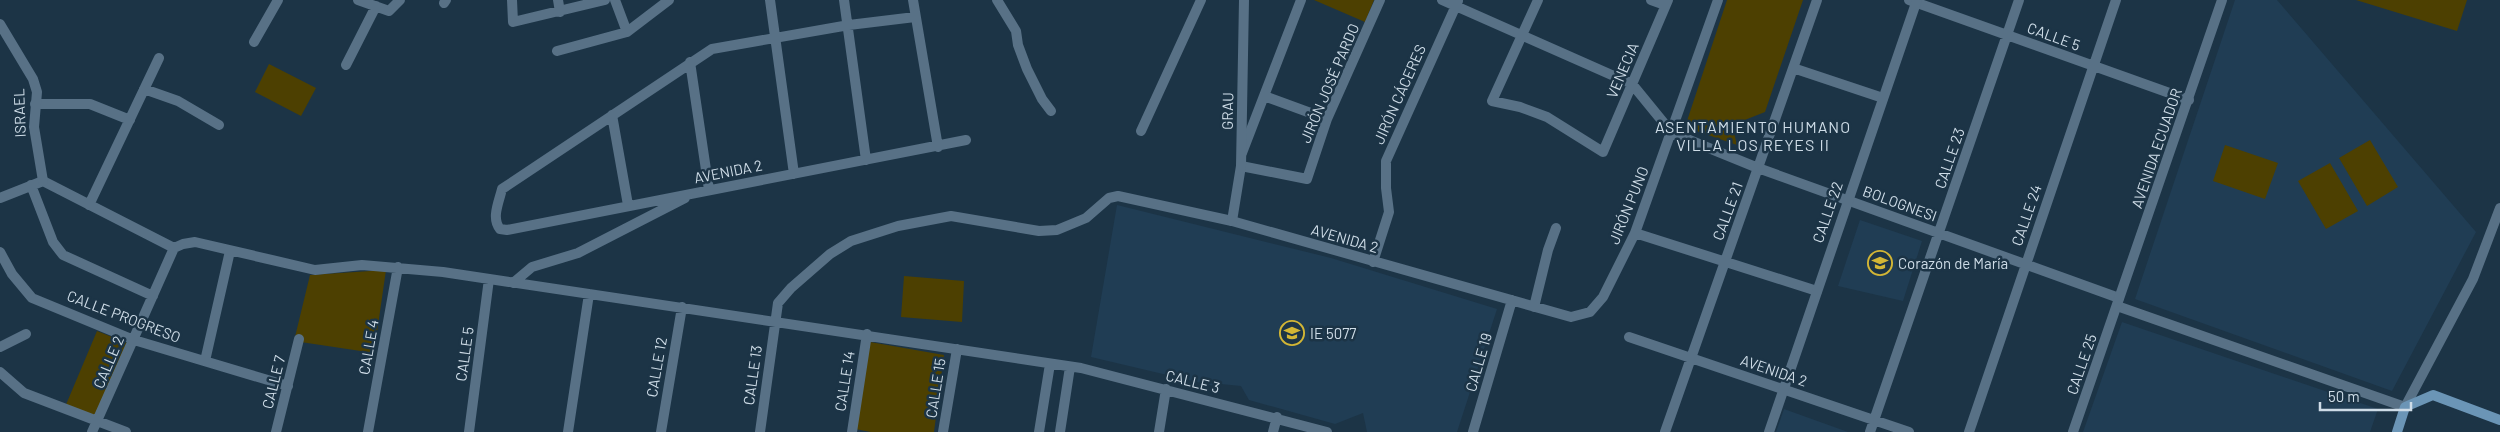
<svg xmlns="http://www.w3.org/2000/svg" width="2500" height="432" viewBox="0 0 2500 432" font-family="Barlow,sans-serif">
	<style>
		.built { fill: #203d54 }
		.green { fill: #4d4001 }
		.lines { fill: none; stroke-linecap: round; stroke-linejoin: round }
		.minor { stroke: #587186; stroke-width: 10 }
		.tertiary { stroke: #587186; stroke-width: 10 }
		.secondary { stroke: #6b95b6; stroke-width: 10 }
		.labels { text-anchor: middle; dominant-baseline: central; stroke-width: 5; stroke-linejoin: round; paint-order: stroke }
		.street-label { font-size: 15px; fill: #cedce7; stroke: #1c3446 }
		.poi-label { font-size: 15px; fill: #cedce7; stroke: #1c3446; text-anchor: start }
		.neighbourhood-label { font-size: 16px; letter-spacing: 1px; fill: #cedce7; stroke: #1c3446 }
	</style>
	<rect width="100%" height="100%" fill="#1c3446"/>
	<path class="built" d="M2235,0h42l199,232 -84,159 -257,-92z
		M1117,205l214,53 166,51 -40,123h-90l-4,-19 -28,11 -86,-24 -8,-14 -20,-2 -7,2 -123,-29z
		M1860,220l62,21 -19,60 -65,-15z
		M2122,322l256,87 -8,23h-287z
		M1784,409l64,23h-72z"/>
	<path class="green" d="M1314,0h60l-9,22z
		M1727,0h76l-38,112 -33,13 5,20 -52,-18z
		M2356,0h111l-10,31z
		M269,64l47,24 -15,28 -46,-24z
		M2370,140l28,47 -31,19 -28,-48z
		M2225,145l53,18 -13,36 -52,-18z
		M2330,163l28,48 -32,18 -28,-48z
		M386,270l-12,83 -80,-12 16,-66z
		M904,276l60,5 -2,41 -61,-5z
		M97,331l30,12 -29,69 -8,5 -25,-10z
		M870,342l74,13 -10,77h-63l-16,-3z"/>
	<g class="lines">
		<path class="minor" d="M358,0l31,11 11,-11
			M512,0l1,22 92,-22
			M558,0l2,12
			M615,0l12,32
			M770,0l24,174
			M844,0l22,160
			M913,0l25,147
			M997,0l19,31 2,14 9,24 15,30 9,12
			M1442,0l190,84 40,49 86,35 361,130
			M1538,0l-46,101 28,6 27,10 56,35 65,-152
			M1651,0l14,5
			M1909,0l280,100
			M444,3l2,-3
			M915,17l-66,8 -137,24 -210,140c-3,13 -11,29 -2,40l7,1 459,-90
			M254,42l24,-42
			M557,51l70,-19 42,-32
			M690,62l19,128
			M346,65l30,-59
			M1793,68l90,30
			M144,89l34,12 41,24
			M1264,96l63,23
			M35,104h55l40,16
			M612,115l16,90
			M1141,131l60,-131
			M1242,153l59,-153
			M1241,166l66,13 20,-60 53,-119
			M31,185l22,57 10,13 90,41
			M0,198l43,-17 131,67 9,-4 12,-2 120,28 47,-5 81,7 638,96 246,64
			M89,205l70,-147
			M1635,233l182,58
			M0,252l12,22 20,24 102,42 154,46
			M1373,262l16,-50 -3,-24v-27l72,-160
			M513,283l19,-16 46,-14 107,-55
			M2117,306l288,101 68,-128 27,-71
			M1534,307l14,-57 8,-22
			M1629,337l280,95
			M0,347l26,-13
			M205,361l25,-110
			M0,372l24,21 102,39
			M92,432l82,-184
			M276,432l23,-93
			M368,432l30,-165
			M469,432l20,-153
			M568,432l21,-138
			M661,432l21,-125
			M760,432l18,-129 13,-15 39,-34 21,-13 47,-15 53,-10 88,15 18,-1 29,-12 23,-20 9,-2 114,25 339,96 19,-5 13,-15 32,-64 83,-233
			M852,432l15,-98
			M943,432l14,-83
			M1039,432l11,-68
			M1060,432l10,-65
			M1159,432l7,-43
			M1273,432l4,-15
			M1473,432l39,-132
			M1665,432l152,-432
			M1870,432l149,-432
			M1969,432l147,-432"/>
		<path class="tertiary" d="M0,24l33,55 4,13 -3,35 9,54
			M1232,221l9,-55 3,-166
			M1769,432l148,-432
			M2073,432l149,-432"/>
		<path class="secondary" d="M2397,432l8,-25 28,-12 67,25"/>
	</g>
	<defs>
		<symbol id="school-ring" viewBox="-11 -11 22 22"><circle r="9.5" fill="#1c3446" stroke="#d3b635" stroke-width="1.5"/><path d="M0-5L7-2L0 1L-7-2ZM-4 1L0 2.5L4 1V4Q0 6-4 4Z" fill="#d3b635"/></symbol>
	</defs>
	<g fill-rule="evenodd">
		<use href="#school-ring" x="1866" y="249" width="28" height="28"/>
		<use href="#school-ring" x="1278" y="319" width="28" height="28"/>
	</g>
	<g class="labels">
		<g class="street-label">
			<text transform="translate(2054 36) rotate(20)">CALLE 5</text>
			<text transform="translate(1622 70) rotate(-67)">VENECIA</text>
			<text transform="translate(1329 83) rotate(-67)">JIRÓN JOSÉ PARDO</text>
			<text transform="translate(1399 94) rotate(-66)">JIRÓN CÁCERES</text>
			<text transform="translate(1227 111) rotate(-89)">GRAU</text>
			<text transform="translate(19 113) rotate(-92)">ISRAEL</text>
			<text transform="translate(2156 148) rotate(-71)">AVENIDA ECUADOR</text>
			<text transform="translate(1949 158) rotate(-71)">CALLE 23</text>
			<text transform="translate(728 171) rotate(-11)">AVENIDA 2</text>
			<text transform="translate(1900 203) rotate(20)">BOLOGNESI</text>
			<text transform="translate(1628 205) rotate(-68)">JIRÓN PUNO</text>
			<text transform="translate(1727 211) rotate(-70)">CALLE 21</text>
			<text transform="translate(1827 212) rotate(-71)">CALLE 22</text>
			<text transform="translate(2026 215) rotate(-71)">CALLE 24</text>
			<text transform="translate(1345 238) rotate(16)">AVENIDA 2</text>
			<text transform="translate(124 316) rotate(21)">CALLE PROGRESO</text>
			<text transform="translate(368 347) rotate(-80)">CALLE 4</text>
			<text transform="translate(464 354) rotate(-82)">CALLE 5</text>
			<text transform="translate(108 362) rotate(-67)">CALLE 2</text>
			<text transform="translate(1478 362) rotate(-74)">CALLE 19</text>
			<text transform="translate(2081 364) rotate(-71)">CALLE 25</text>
			<text transform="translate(656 367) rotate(-80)">CALLE 12</text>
			<text transform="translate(1774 370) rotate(19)">AVENIDA 2</text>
			<text transform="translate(752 375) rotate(-82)">CALLE 13</text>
			<text transform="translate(844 381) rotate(-81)">CALLE 14</text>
			<text transform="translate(1193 381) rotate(14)">CALLE 3</text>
			<text transform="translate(273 382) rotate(-76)">CALLE 7</text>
			<text transform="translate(935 388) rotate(-81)">CALLE 15</text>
		</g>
		<g class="poi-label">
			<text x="1898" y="263">Corazón de María</text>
			<text x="1310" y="333">IE 5077</text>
		</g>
		<g class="neighbourhood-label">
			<text x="1753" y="126">ASENTAMIENTO HUMANO<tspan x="1753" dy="18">VILLA LOS REYES II</tspan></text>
		</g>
	</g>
	<path d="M2320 402v8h91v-8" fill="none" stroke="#cedce7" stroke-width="2.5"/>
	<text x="2328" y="402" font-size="15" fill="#cedce7" stroke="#1c3446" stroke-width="4" paint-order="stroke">50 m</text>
</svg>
